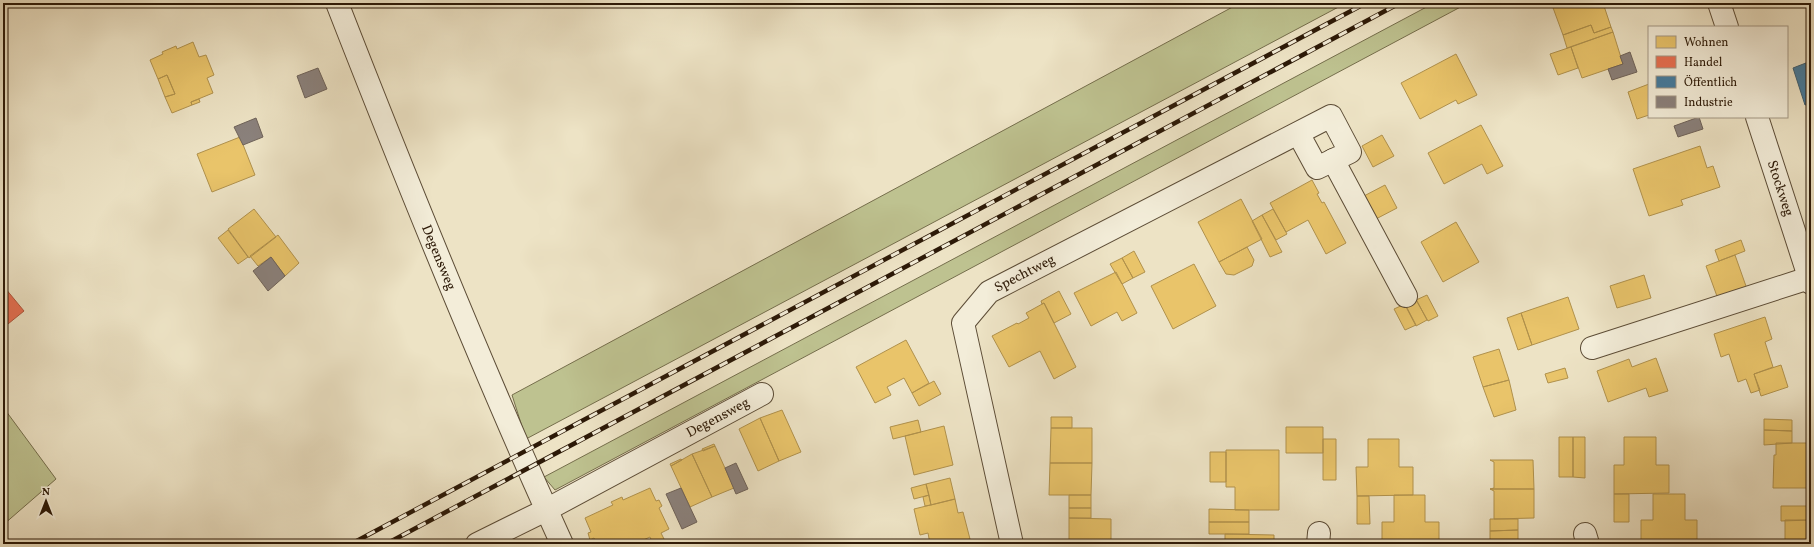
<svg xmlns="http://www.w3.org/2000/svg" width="1814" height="547" viewBox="0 0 1814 547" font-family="Vollkorn,serif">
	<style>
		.green { fill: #bec290; stroke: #756e4c }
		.homes { fill: #e9c46a; stroke: #b0914c }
		.shops { fill: #e76f51; stroke: #af553b }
		.public { fill: #457b9d; stroke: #3e5e70 }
		.industry { fill: #8a817c; stroke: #6e6259 }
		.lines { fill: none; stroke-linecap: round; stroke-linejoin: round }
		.minor-casing { stroke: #5c4c36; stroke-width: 24 }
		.minor { stroke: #f3edd9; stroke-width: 22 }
		.rail-casing { stroke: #2c1907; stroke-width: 4.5 }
		.rail { stroke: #f3edd9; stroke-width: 3; stroke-dasharray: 9; stroke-linecap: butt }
		.labels { text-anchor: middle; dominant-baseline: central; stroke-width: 4; stroke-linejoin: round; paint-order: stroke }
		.street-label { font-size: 14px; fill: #2c1907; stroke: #f3edd9 }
	</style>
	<rect width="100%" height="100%" fill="#ede3c5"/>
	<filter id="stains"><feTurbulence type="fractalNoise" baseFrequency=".005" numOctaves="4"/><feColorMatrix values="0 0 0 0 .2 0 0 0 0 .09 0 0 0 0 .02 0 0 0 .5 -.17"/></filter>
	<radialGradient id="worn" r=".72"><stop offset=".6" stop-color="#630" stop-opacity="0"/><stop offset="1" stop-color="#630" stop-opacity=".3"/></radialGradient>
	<path class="green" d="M1240,3h106l-820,436 -14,-44z
		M1434,3h34l-913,487 -11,-13z
		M3,407l53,72 -53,46z"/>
	<path class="homes" d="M1557,3h46l8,24 -17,6 -3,-8 -28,10 -11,-30z
		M1591,25l3,8 17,-6 2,5 -46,16 -4,-13z
		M1613,32l10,32 -41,14 -11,-31z
		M193,42l6,15 7,-2 8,20 -7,3 6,15 -22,9 1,3 -20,8 -7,-16 10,-3 -8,-19 -9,4 -8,-19 13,-6 -1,-2 14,-6 1,3z
		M1571,47l7,21 -20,7 -8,-21z
		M1456,54l21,41 -19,9 -2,-4 -36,19 -19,-36z
		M167,75l8,19 -10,3 -7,-18z
		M1649,84v31l-12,4 -9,-27z
		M199,99l1,3 -8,3 -1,-3z
		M1481,125l22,41 -16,8 -5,-10 -38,20 -16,-31z
		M1382,135l12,21 -21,11 -11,-21z
		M240,137l15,38 -43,17 -15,-38z
		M1700,146l7,22 6,-2 7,21 -39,13 2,5 -34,11 -16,-47z
		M1312,180l7,13 -2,1 5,9 2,-1 22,41 -20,11 -18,-34 -22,12 -16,-29z
		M1385,185l12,23 -23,12 -12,-23z
		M1241,199l21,40 -43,23 -21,-40z
		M254,209l22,28 -27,21 -21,-29z
		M1273,209l14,25 -11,6 -14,-25z
		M1262,215l20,37 -12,5 -18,-36z
		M1456,222l23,40 -36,20 -22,-40z
		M228,230l20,27 -10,7 -20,-26z
		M278,235l21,28 -14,13 -14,-19 -13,9 -8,-10z
		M1741,240l4,11 -26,10 -4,-11z
		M1247,247l7,13 -2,6 -18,9 -8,-1 -7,-12z
		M1134,251l11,21 -12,6 -11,-20z
		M1735,255l12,34 -29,10 -12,-33z
		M1122,258l11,20 -11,6 -12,-20z
		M1194,264l22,42 -43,23 -22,-43z
		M1116,272l21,41 -15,8 -5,-9 -26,14 -17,-33z
		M1644,275l7,23 -34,10 -7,-22z
		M1059,291l12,23 -17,9 -10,-20 -2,1 -1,-3z
		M1427,295l11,21 -10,5 -12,-21z
		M1568,297l11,32 -47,16 -11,-32z
		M1416,299l11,21 -11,6 -11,-21z
		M1044,303l32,64 -22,12 -14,-28 -31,16 -17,-31 25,-13 1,1 11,-6 -3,-5z
		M1405,304l11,21 -11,5 -11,-21z
		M1521,313l11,32 -14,5 -11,-32z
		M1765,317l7,22 -7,3 8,25 -19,7 6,16 -9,3 -5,-14 -8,3 -9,-28 -8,3 -7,-23z
		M906,340l23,43 -17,10 -8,-15 -17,9 4,8 -16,8 -19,-36z
		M1499,349l10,31 -26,7 -10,-30z
		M1656,358l12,33 -19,6 -3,-9 -38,14 -11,-31 32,-12 3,8z
		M1781,365l7,22 -27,9 -7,-22z
		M1565,368l3,10 -20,5 -3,-9z
		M1509,380l7,30 -22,7 -11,-30z
		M934,381l7,13 -22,12 -7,-13z
		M782,410l19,42 -22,9 -19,-43z
		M1051,417h21v11h-21z
		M760,418l19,43 -21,10 -19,-42z
		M1764,419l28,1v11l-28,-1z
		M918,420l3,12 -28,7 -3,-12z
		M944,426l9,39 -39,10 -9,-39z
		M1286,427h37v26h-37z
		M1051,428h41v35h-42z
		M1764,430l28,1v12l-28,2z
		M1559,437h14v40h-14z
		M1573,437h12v41l-12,-1z
		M1624,437h32v28h13v28l-55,1v-29h10z
		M1323,439h13v41h-13z
		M1368,439h31v28h14v28l-56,1 -1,-29h12z
		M1776,443h33v45h-36l1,-33h2z
		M714,444l1,2 -12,5 -1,-2z
		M715,446l19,42 -22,9 -20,-43z
		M1226,450h53v60h-44v-23h-9z
		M1210,452h16v30h-16z
		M692,454l20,43 -22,10 -19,-41z
		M681,459l1,1 -11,6 -1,-2z
		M1490,460h43l1,29h-44l4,-1v-26z
		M1050,463h42l-1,32h-42z
		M950,478l5,21 -24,6 -5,-21z
		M926,484l3,11 -15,4 -3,-11z
		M650,488l6,13 3,-1 3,6 -3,2 10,21 -8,4 4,8 -12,3 -3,-7 -9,4 1,3h-45l-3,-6 -4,2 -2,-7 3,-1 -6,-14 28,-13 -2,-3 11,-5 1,3z
		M1490,489h44v29l-40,1v-28z
		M1614,494h15v28h-15z
		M1653,494h32v26h12v24h-56v-24h12z
		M929,495l2,10 -6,1 -2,-9z
		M1069,495h22v13h-22z
		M1394,495h31v27h14v22h-57v-22h12z
		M1357,496h12l1,28h-13z
		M955,499l3,14 5,-1 7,27 -21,5h-19l-2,-11 -8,2 -6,-26z
		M1781,506h30v14l-30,1z
		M1069,508h22v10h-22z
		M1209,509l40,1v12h-40z
		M1069,518l42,1v25h-42z
		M1490,519h28v11l-28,1z
		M1785,520h26v24h-26z
		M1209,522h40v12h-40z
		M1518,530v13h-28v-12z
		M1225,534l49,1v9h-49z
		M1495,543h39v1h-39z"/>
	<path class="shops" d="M5,288l19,23 -21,17v-39z"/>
	<path class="public" d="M1811,61v42l-6,2 -12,-37z"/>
	<path class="industry" d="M1630,52l7,20 -25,8 -4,-11 15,-5 -3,-8z
		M318,68l9,21 -22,9 -8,-22z
		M1699,117l4,12 -25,8 -4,-11z
		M256,118l7,19 -20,8 -9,-18z
		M271,257l14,19 -17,15 -15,-20z
		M736,463l12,26 -12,5 -11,-26z
		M681,488l16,34 -15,7 -16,-35z"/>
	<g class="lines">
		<defs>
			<g id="minor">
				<path id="s1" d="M337,3c71,182 144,363 225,541"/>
				<path d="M1719,3l8,24"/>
				<path id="s2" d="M1757,117l54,166"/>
				<path d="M1333,160l73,136"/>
				<path d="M1592,348l217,-70"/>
				<path d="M1585,534l3,10"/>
				<path id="s3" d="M477,544l69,-34 216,-116"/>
				<path id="s4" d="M1012,544l-49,-221 26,-31 342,-176 19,36 -33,16 -19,-35"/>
				<path d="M1318,544l1,-11"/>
			</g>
		</defs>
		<use href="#minor" class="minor-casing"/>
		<use href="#minor" class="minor"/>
		<defs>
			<path id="rail" d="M351,544l1015,-541
				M386,544l1014,-541"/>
		</defs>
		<use href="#rail" class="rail-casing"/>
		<use href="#rail" class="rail"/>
	</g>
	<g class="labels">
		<g class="street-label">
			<text stroke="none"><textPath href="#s2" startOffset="75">Stockweg</textPath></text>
			<text stroke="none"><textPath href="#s1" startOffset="274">Degensweg</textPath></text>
			<text stroke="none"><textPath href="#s4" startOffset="307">Spechtweg</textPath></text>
			<text stroke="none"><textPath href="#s3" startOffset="272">Degensweg</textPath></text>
		</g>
	</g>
	<rect width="1814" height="547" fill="none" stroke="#ede3c5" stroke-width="16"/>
	<rect x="4" y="4" width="1806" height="539" fill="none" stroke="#2c1907" stroke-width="2"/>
	<rect x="8" y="8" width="1798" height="531" fill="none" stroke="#2c1907"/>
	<rect x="1648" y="26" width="140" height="92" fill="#f3edd9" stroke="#a39885"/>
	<rect x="1656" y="36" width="20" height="12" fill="#e9c46a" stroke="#a39885"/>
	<text x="1684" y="46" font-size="12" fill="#2c1907">Wohnen</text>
	<rect x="1656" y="56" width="20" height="12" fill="#e76f51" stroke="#a39885"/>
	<text x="1684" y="66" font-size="12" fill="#2c1907">Handel</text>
	<rect x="1656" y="76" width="20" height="12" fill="#457b9d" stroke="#a39885"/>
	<text x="1684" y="86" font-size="12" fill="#2c1907">Öffentlich</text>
	<rect x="1656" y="96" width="20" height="12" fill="#8a817c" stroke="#a39885"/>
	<text x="1684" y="106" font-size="12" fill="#2c1907">Industrie</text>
	<g transform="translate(46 501)" stroke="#f3edd9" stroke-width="3" paint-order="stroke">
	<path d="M0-3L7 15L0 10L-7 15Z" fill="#2c1907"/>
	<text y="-6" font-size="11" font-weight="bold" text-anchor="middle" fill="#2c1907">N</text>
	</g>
	<rect width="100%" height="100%" filter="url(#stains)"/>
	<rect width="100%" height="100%" fill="url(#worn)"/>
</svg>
